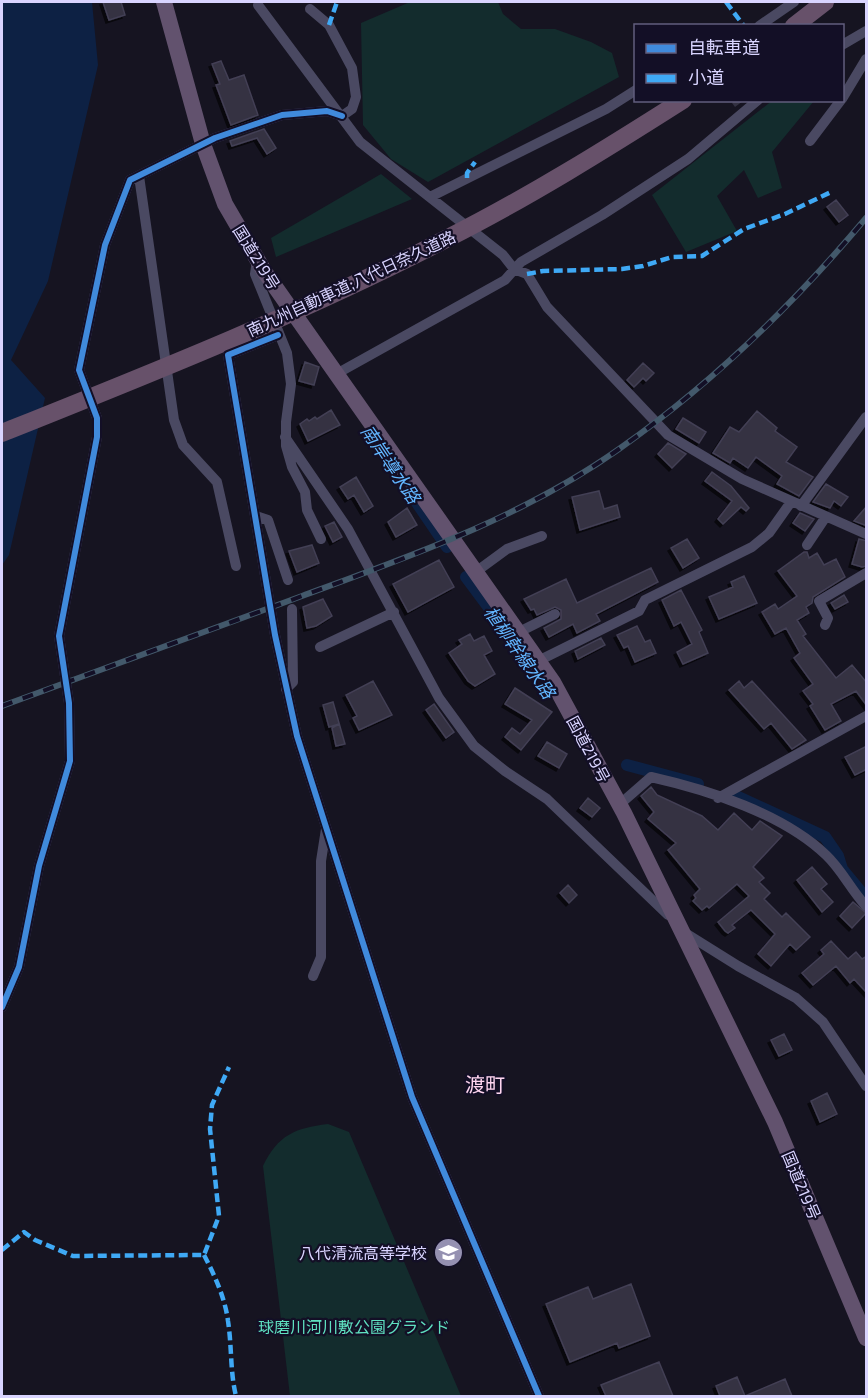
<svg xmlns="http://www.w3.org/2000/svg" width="868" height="1398" viewBox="0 0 868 1398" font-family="'Exo 2','Noto Sans JP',sans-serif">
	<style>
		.green { fill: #132c2d }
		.water { fill: #0d2144 }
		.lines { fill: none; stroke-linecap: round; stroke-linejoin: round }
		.canal { stroke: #0d2144; stroke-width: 12 }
		.building { fill: #343243; stroke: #433f54; stroke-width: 1.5; filter: url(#shadow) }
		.minor-tunnel { stroke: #333142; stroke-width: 10; stroke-dasharray: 10 5; stroke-linecap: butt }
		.minor { stroke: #4a4962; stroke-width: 10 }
		.trunk { stroke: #62526e; stroke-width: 16 }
		.motorway { stroke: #67516a; stroke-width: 18 }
		.rail-casing { stroke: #43596b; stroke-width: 6 }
		.rail { stroke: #130f26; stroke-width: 4; stroke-dasharray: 11; stroke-linecap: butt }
		.quiet { stroke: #3fa9f5; stroke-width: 4.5; stroke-dasharray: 9 4.5; stroke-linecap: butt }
		.cycleway-casing { stroke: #130f26; stroke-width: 10 }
		.cycleway { stroke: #408adc; stroke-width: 6 }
		.labels { text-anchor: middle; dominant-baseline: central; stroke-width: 4.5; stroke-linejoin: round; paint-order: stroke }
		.street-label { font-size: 16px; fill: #d9d4ff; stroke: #130f26 }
		.poi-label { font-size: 16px; fill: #d9d4ff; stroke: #130f26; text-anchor: end }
		.park-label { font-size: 16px; fill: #5fe0c0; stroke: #130f26 }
		.water-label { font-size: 18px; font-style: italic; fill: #62b6ff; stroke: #130f26 }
		.quarter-label { font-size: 20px; fill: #ffd6f0; stroke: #130f26 }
	</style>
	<defs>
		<filter id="shadow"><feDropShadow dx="-3" dy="3" stdDeviation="0" flood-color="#0009"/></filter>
	</defs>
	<rect width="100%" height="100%" fill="#161421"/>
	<path class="green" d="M410,2h88l5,12 18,15h34l36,13 21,11 7,24 -191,105 -37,-23 -28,-34 -2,-102z
		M773,100l41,1 -42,51 10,36 -24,10 -14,-28 -27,26 20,35 -51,21 -34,-57z
		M381,174l31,25 -136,58 -5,-19z
		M328,1124l21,8 112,264h-171l-27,-230c15,-31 32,-38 65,-42z"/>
	<path class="water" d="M2,2h90l6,63 -50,216 -37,79 34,38 -36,157 -7,10z"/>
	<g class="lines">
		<path class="canal" d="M411,494l36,53
			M466,577l73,98
			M627,765l71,19
			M736,796l89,41 13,19 4,13 24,29"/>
	</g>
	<path class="building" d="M103,2h18l4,13 -16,5z
		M221,61l8,19 15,-5 14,40 -27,10 -15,-40 4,-1 -8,-20z
		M264,129l12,19 -9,6 -10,-16 -25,8 -2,-5z
		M836,200l12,15 -9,7 -12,-15z
		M305,362l14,5 -5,18 -15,-4z
		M643,363l11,10 -8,8 -3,-3 -9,9 -7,-7z
		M331,410l9,15 -32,16 -8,-17 7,-5 2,2 6,-4 2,2z
		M757,411l20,17 -2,3 22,16 -11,15 27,15 -14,19 -22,-12 5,-8 -26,-19 -8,11 -15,-10 -3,5 -17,-10 17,-26 9,5z
		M683,418l23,14 -7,11 -23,-14z
		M668,443l18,11 -14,14 -14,-14z
		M712,472l19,14 18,22 -3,3 -5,-4 -18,17 -5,-5 14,-18 -27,-20z
		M356,477l17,29 -9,6 -10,-17 -6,4 -8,-12z
		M826,484l22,13 -7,9 -7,-5 -4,7 -17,-6z
		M599,491l5,18 13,-4 3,12 -40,13 -8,-33z
		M867,506v20l-13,-5z
		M407,508l10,17 -21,12 -8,-15z
		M800,513l14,6 -9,12 -12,-8z
		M334,522l8,15 -9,5 -8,-16z
		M687,539l12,19 -16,10 -12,-20z
		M859,539l8,2v25l-5,1 -10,-3z
		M312,545l7,18 -22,9 -8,-21z
		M804,552h3l2,6 8,-5 7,12 12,-6 9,18 -32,20 -1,6 -6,4 3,6 -12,7 9,14 -3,2 33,42 16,-13 15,18v23l-11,-15 -25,13 10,17 -16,9 -15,-24 3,-2 -10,-13 10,-7 -19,-26 6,-5 -14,-25 -11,6 -13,-22 13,-8 3,5 19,-13 -19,-25z
		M439,560l15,27 -46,25 -15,-28z
		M651,568l7,14 -62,32 4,7 -23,12 -4,-9 -24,13 -5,-9 17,-9v-9l-6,-3 -18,8 -3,-6 -3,1 -7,-11 42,-20 11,24z
		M744,576l13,27 -38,16 -10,-22 24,-10 -2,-5z
		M681,590l21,40 -3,2 9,21 -25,11 -6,-12 15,-8 -11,-22 -7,4 -12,-26z
		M844,595l4,7 -13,7 -4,-6z
		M323,599l9,17 -16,10 -9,2 -4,-21z
		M637,626l8,16 5,-2 6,13 -21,9 -7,-16 -4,2 -7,-13z
		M470,634l4,7 10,-5 8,15 -8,4 11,19 -20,12 -7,-5 -19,-28 13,-9 -3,-4z
		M601,638l4,7 -27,14 -3,-8z
		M373,681l19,34 -33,15 -6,-12 4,-2 -11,-21z
		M739,681l5,7 8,-7 54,59 -14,9 -21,-26 -7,6 -35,-39z
		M515,688l37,24 -31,38 -16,-13 7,-9 8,6 12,-14 -27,-16z
		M333,702l12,42 -9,2 -4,-18 7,-4 -10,3 -6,-22z
		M434,704l20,28 -8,6 -20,-28z
		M547,742l20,12 -8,14 -21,-12z
		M867,746v23l-12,6 -10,-18z
		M651,787l6,8 45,21 16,14 16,-17 18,17 8,-9 22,15 -29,31 11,11 -5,4 11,11 -6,6 18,18 4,-4 24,24 -14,13 -6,-6 -19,22 -13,-12 17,-20 -24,-24 -19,15 3,3 -7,5 -3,-2 -7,-9 31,-26 -12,-12 -28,24 -2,-2 -5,4 -9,-9 3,-3 -2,-3 6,-6 -32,-39 8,-7 -28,-24 6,-7 -13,-16z
		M588,798l12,10 -8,9 -12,-9z
		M812,867l15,17 -6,5 12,13 -11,10 -25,-32z
		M568,885l9,10 -8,8 -9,-10z
		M853,902l13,11 -14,15 -12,-12z
		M831,941l17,18 8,-7 6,7 5,-3v37l-13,-14 -4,4 -14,-17 -23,19 -11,-12 22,-19 -3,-4z
		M784,1034l8,16 -13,6 -8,-16z
		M827,1093l10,21 -17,8 -9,-21z
		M631,1284l19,52 -31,12 -2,-5 -47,19 -24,-58 42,-17 5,12z
		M659,1362l14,34h-67l-5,-11z
		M737,1377l8,19 40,-17 7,17h-72l-4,-10z"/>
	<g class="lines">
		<path class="minor-tunnel" d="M736,100l3,4"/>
		<path class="minor" d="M258,5l102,137 143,113 11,14 13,5 20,33 121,128 74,44 124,55
			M310,9l19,16 23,43 4,29 -4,12 -10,7
			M759,26l35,-24
			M842,45l24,-14
			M842,99l24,-40
			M810,141l31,-41
			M139,176l35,244 9,25 34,37 19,84
			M430,197l176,-88 30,-19
			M257,260l-2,14 32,79 4,31 -5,38v24l6,21 13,25 2,18 14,29
			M278,335l-50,20 47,280 22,101 115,361 127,299
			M338,373l167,-93 16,-18 81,-47 86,-56 70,-59
			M285,437l63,92 91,169 35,48 31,25 42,28 121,116
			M801,506l65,-89
			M256,516l12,4 20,60
			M807,545l18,-27
			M477,571l30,-22 35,-13
			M825,625l3,-7 -9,-17 47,-28
			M517,633l38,-19
			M320,647l74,-35
			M538,661l101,-50 6,-11 107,-53 17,-14 22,-31
			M286,689l7,-7 -1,-73
			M718,798l148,-82
			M619,805l32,-28c58,13 132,37 175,78 16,15 25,35 40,51
			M682,931l56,35 58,32 27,24 43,64
			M313,976l8,-19v-96l5,-32
			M2,1007l17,-40 20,-101 31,-105 -1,-58 -10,-67 38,-199v-19l-18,-48 26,-125 25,-65 85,-42 67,-23 45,-4 15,5"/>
		<path class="trunk" d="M164,2l39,142 22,60 39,67 289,411 71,131 151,309 91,216"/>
		<path class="motorway" d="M794,26l31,-24
			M2,433c150,-60 301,-120 446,-195 81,-41 158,-89 235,-138"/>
		<defs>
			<path id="rail" d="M2,706c100,-37 200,-73 300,-110 109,-40 221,-79 317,-147 94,-66 174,-144 247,-231"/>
		</defs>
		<use href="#rail" class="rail-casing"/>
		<use href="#rail" class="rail"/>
		<path class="quiet" d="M726,2l18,24
			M329,25l8,-23
			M467,178v-5l8,-11
			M527,274l16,-3 79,-2 21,-3 29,-9 30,-1 42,-27 41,-15 46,-22
			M2,1250l22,-18 11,8 38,16 131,-1 15,-39 -9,-87 2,-24 17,-38
			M204,1255c11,21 21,43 24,66 4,26 2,51 8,75"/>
		<defs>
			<path id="cycleway" d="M278,335l-50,20 47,280 22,101 115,361 127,299
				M2,1007l17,-40 20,-101 31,-105 -1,-58 -10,-67 38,-199v-19l-18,-48 26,-125 25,-65 85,-42 67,-23 45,-4 15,5"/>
		</defs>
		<use href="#cycleway" class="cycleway-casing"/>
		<use href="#cycleway" class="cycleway"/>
	</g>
	<defs>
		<symbol id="school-disc" viewBox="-11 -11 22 22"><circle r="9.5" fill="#9591b1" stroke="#130f26"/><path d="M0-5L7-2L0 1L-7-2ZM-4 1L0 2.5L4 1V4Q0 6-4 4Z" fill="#fff"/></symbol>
	</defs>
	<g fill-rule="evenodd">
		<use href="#school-disc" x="432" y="1236" width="33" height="33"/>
	</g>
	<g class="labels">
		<g class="street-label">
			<text transform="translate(257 257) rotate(58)">国道219号</text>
			<text transform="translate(351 283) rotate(-25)">南九州自動車道;八代日奈久道路</text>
			<text transform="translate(589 749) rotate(62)">国道219号</text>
			<text transform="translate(802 1185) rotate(67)">国道219号</text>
		</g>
		<g class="poi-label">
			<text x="427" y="1252">八代清流高等学校</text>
		</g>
		<g class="park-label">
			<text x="354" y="1326">球磨川河川敷公園グランド</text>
		</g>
		<g class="water-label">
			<text transform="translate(391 464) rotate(56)">南岸導水路</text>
			<text transform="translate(520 652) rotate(55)">植柳幹線水路</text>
		</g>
		<g class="quarter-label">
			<text x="485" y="1084">渡町</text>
		</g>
	</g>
	<rect width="868" height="1398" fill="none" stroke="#d9d4ff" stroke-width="6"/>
	<rect x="634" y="24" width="210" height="78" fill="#130f26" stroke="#625e7d" stroke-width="1.5"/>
	<rect x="646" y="44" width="30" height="9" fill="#408adc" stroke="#625e7d" stroke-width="1.5"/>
	<text x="688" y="54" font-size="18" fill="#d9d4ff">自転車道</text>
	<rect x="646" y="74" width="30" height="9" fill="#3fa9f5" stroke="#625e7d" stroke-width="1.5"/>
	<text x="688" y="84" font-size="18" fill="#d9d4ff">小道</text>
</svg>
